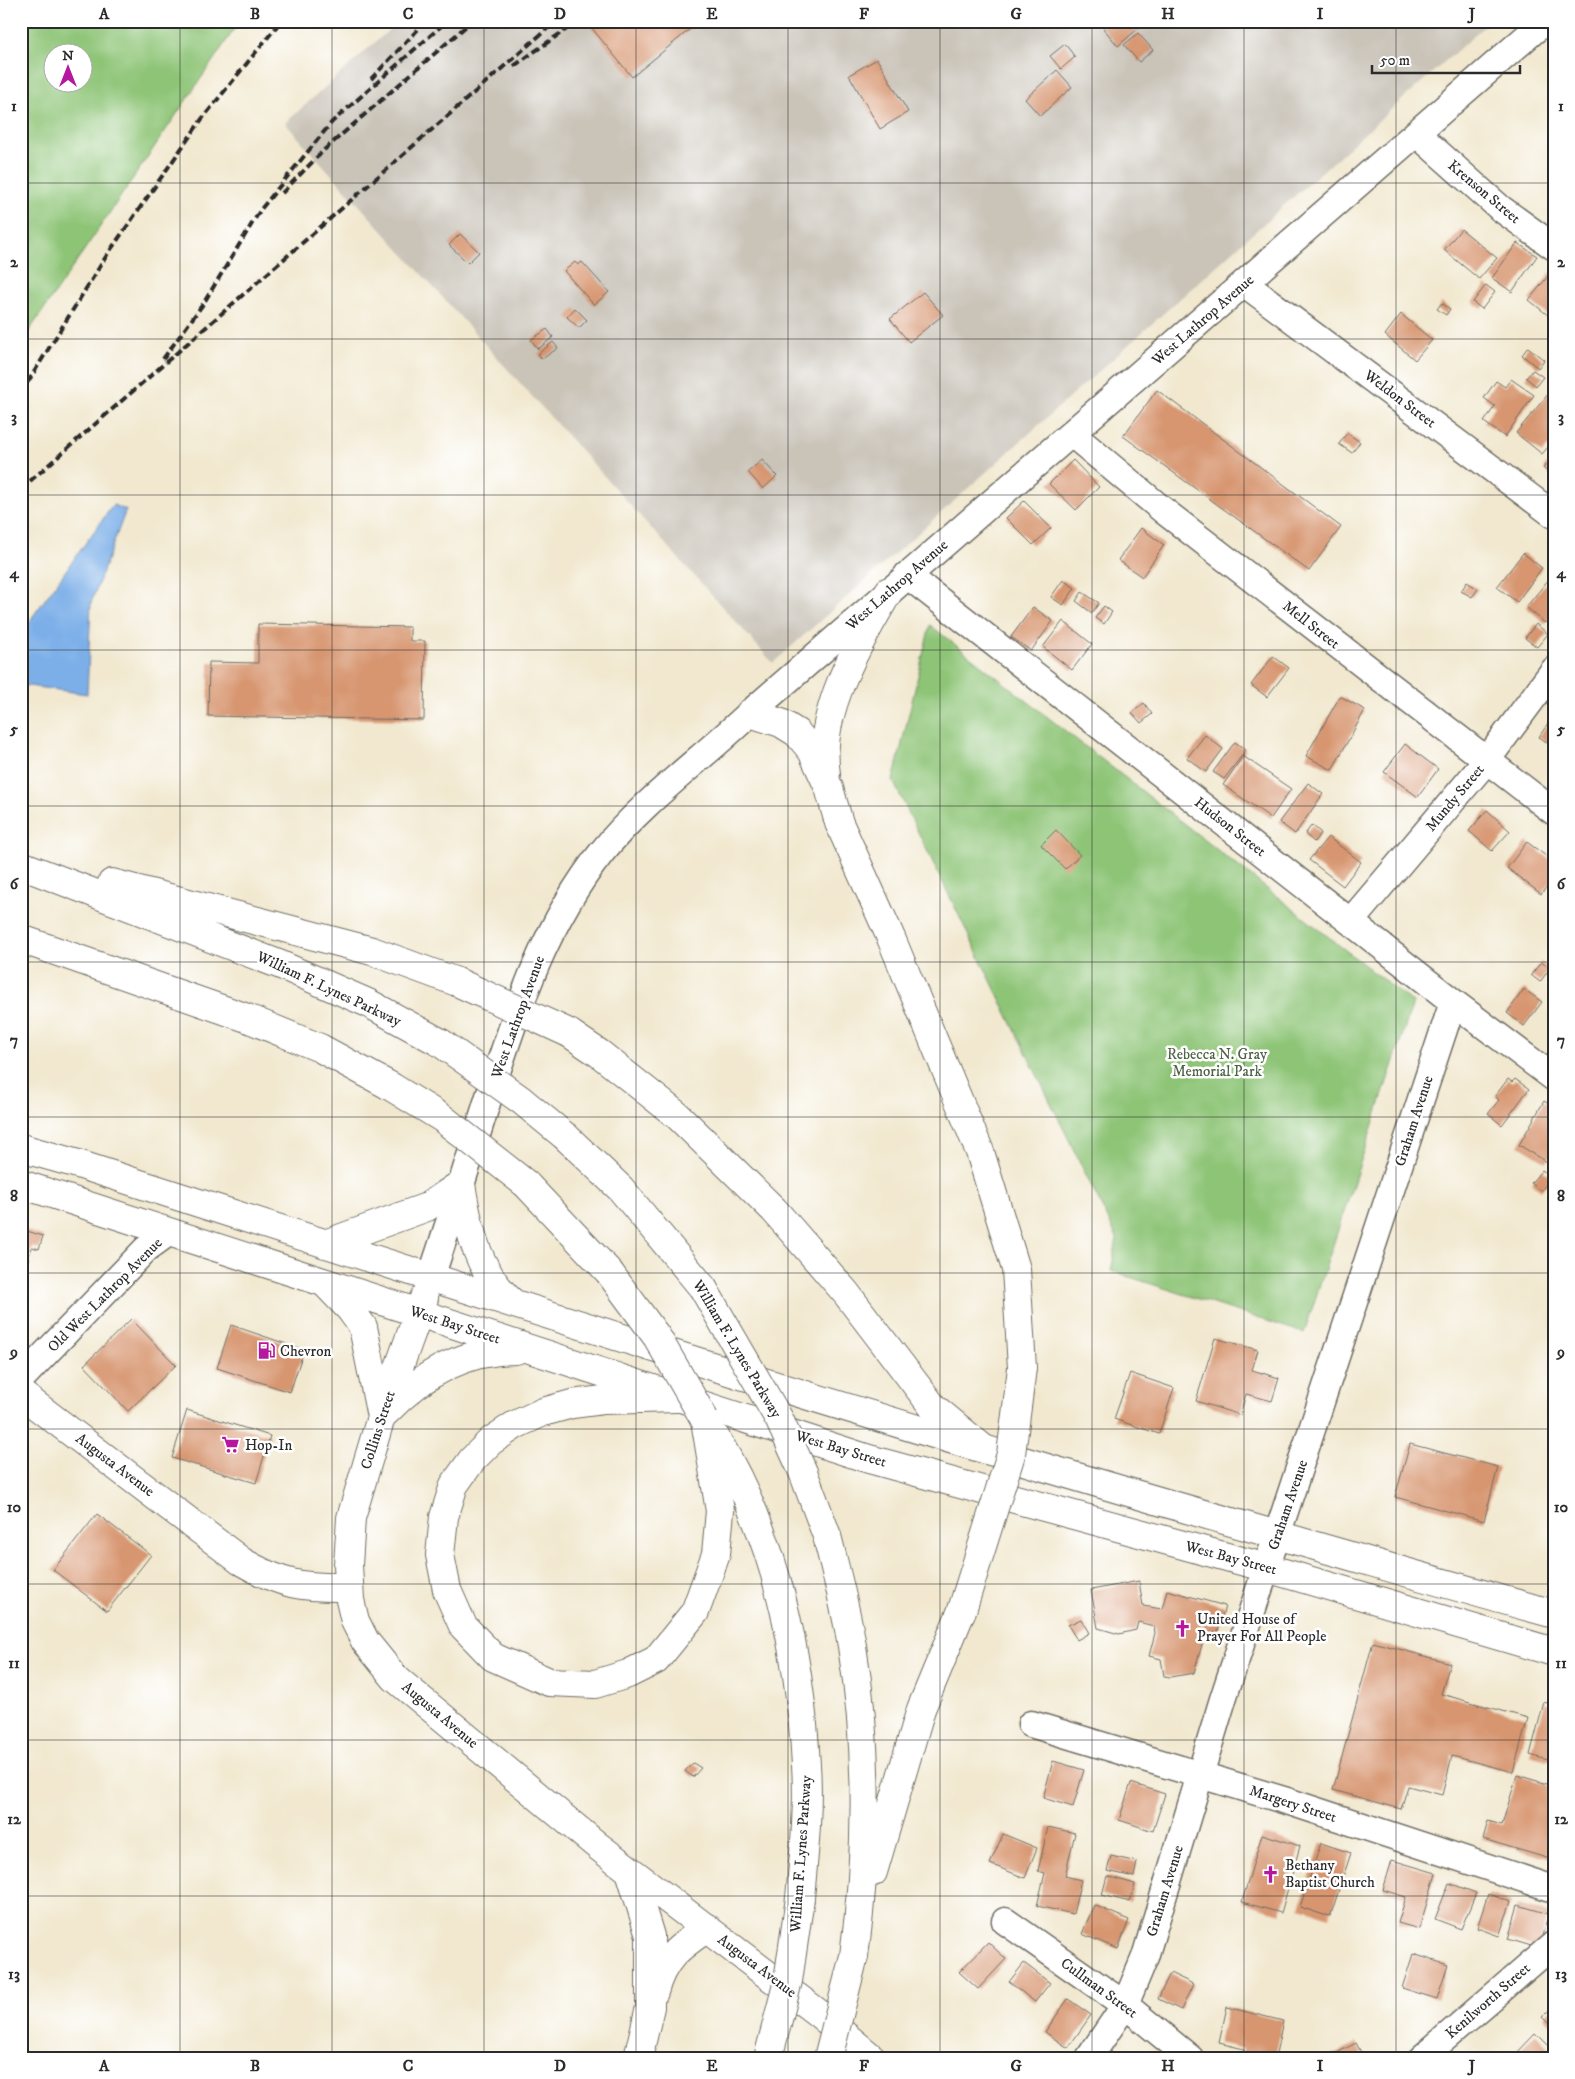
<svg xmlns="http://www.w3.org/2000/svg" width="1575" height="2079" viewBox="0 0 1575 2079" font-family="'IM FELL DW Pica',serif">
	<style>
		.industrial { fill: #c9c3b8 }
		.green { fill: #8dc476; stroke: #5c7850; fill-rule: evenodd }
		.water { fill: #7bafe8; stroke: #536d8a }
		.building { fill: #d79570 }
		.lines { fill: none; stroke-linecap: round; stroke-linejoin: round }
		.minor-casing { stroke: #706d64; stroke-width: 29 }
		.major-casing { stroke: #706d64; stroke-width: 30 }
		.highway-casing { stroke: #706d64; stroke-width: 30 }
		.minor { stroke: #fff; stroke-width: 26 }
		.major { stroke: #fff; stroke-width: 28 }
		.highway { stroke: #fff; stroke-width: 28 }
		.rail { stroke: #2b2b2b; stroke-width: 4; stroke-dasharray: 8 4; stroke-linecap: butt }
		.highway-bridge-casing { stroke: #706d64; stroke-width: 30; stroke-linecap: butt }
		.highway-bridge { stroke: #fff; stroke-width: 28 }
		.grid { fill: none; stroke: #2b2b2b; stroke-width: 1; stroke-opacity: 0.55 }
		.labels { text-anchor: middle; dominant-baseline: central; stroke-width: 5; stroke-linejoin: round; paint-order: stroke }
		.street-label { font-size: 15px; fill: #2b2b2b; stroke: #fff }
		.park-label { font-size: 15px; fill: #4d6145; stroke: #fff }
		.poi-label { font-size: 15px; fill: #2b2b2b; stroke: #fff; text-anchor: start }
		.neatline { fill: none; stroke: #2b2b2b; stroke-width: 2 }
		.grid-label { font-size: 16px; text-anchor: middle; font-weight: bold; fill: #2b2b2b }
	</style>
	<rect width="100%" height="100%" fill="#fff"/>
	<filter id="ink" filterUnits="userSpaceOnUse"><feTurbulence type="fractalNoise" baseFrequency=".02" numOctaves="2"/><feDisplacementMap in="SourceGraphic" scale="10" xChannelSelector="R" yChannelSelector="G"/><feConvolveMatrix kernelMatrix="1 2 1 2 8 2 1 2 1" color-interpolation-filters="sRGB"/></filter>
	<filter id="wash" filterUnits="userSpaceOnUse"><feTurbulence type="fractalNoise" baseFrequency=".0096" numOctaves="4" result="noise"/><feDisplacementMap in="SourceGraphic" scale="20" xChannelSelector="R" yChannelSelector="G"/><feGaussianBlur stdDeviation="1.12" result="paint"/><feColorMatrix in="noise" values="0 0 0 0 0 0 0 0 0 0 0 0 0 0 0 0 0 1.4 0 .05"/><feComposite in="paint" operator="in"/></filter>
	<g filter="url(#wash)">
		<rect width="100%" height="100%" fill="#f1e8cf"/>
		<path class="industrial" d="M399,21h1091l-717,642 -488,-540z"/>
		<path class="green" d="M21,21h219l-219,322zM52,52h30v30h-30z
			M930,625l483,378 -109,330 -193,-62 6,-33 -224,-457z"/>
		<path class="water" d="M113,505l13,5 -35,93 -4,91 -66,-9v-48l12,-21z"/>
		<g id="blocks">
			<path class="building" d="M586,21h114l-68,56z
				M1101,21h34l5,6 -22,19 -19,-23z
				M1138,33l15,17 -14,12 -15,-17z
				M1065,44l10,13 -14,12 -11,-13z
				M877,59l31,53 -28,17 -31,-54z
				M1057,70l15,17 -32,29 -15,-17z
				M1461,229l36,29 -18,21 -35,-29z
				M460,234l19,18 -11,11 -19,-18z
				M1517,243l20,13 -25,36 -20,-14z
				M575,262l3,3 4,-3 27,30 -15,13 -30,-34z
				M1552,271l2,1v48l-25,-20z
				M1486,285l9,7 -13,17 -9,-7z
				M923,292l20,23 -34,27 -19,-23z
				M1442,303l8,6 -4,6 -9,-6z
				M575,308l12,12 -8,8 -12,-11z
				M1401,314l31,26 -17,20 -30,-25z
				M547,329l6,8 -15,12 -7,-9z
				M553,342l5,6 -16,11 -4,-5z
				M1528,347l16,13 -6,8 -16,-13z
				M1533,370l10,7 -7,9 -10,-8z
				M1511,379l23,16 -29,42 -21,-15 11,-16 -11,-8 12,-17 9,6z
				M1157,390l184,137 -32,44 -186,-135z
				M1549,393l5,4v43l-12,14 -26,-21z
				M1347,433l13,9 -8,11 -13,-9z
				M1554,457v22l-11,-11z
				M762,460l15,16 -14,13 -15,-17z
				M1073,460l26,27 -23,23 -27,-26z
				M1024,501l27,27 -18,17 -27,-27z
				M1141,528l23,17 -22,32 -24,-17z
				M1523,553l19,15 -25,34 -20,-15z
				M1554,573v39l-9,11 -19,-16z
				M1063,580l12,8 -12,17 -12,-8z
				M1467,582l11,7 -6,8 -11,-6z
				M1082,592l17,11 -7,10 -16,-12z
				M1104,606l8,6 -8,12 -9,-6z
				M1033,607l20,14 -22,30 -20,-14z
				M1063,621l29,23 -20,26 -29,-23z
				M258,624l152,3v14h15l-1,79 -216,-4 1,-54 49,1z
				M1536,624l12,10 -11,13 -12,-9z
				M1273,656l16,12 -22,29 -16,-12z
				M1340,696l25,14 -33,60 -26,-14z
				M1144,703l8,11 -11,9 -9,-10z
				M1554,714v33l-15,-10z
				M1205,735l18,14 -17,23 -19,-14z
				M1235,742l11,8 -22,29 -11,-7z
				M1405,744l33,25 -20,28 -34,-25z
				M1243,756l48,33 -20,29 -48,-33z
				M1308,783l15,11 -28,40 -16,-12z
				M1487,810l23,21 -18,20 -23,-20z
				M1312,825l9,8 -7,9 -9,-8z
				M1056,830l24,25 -15,14 -24,-24z
				M1328,837l33,25 -18,24 -34,-26z
				M1527,842l27,20v16l-13,16 -34,-26z
				M1541,962l9,6 -10,14 -9,-7z
				M1524,989l18,13 -18,24 -17,-13z
				M1508,1079l4,3 3,-3 14,10 -27,36 -14,-11 11,-14 -4,-4z
				M1544,1101l10,6v43l-7,12 -28,-17z
				M1542,1170l10,7 -11,14 -10,-8z
				M21,1229l22,7 -4,13 -7,-2 -7,23 -4,-1z
				M131,1319l45,46 -48,46 -44,-46z
				M231,1325l73,25 -14,42 -73,-24z
				M1215,1338l43,12 -6,20 27,8 -7,23 -26,-7 -6,21 -44,-14z
				M1130,1373l44,15 -15,46 -45,-15z
				M187,1410l83,26 -14,47 -84,-25z
				M1410,1444l88,23 -14,54 -89,-24z
				M97,1514l54,41 -44,56 -54,-41z
				M1139,1581l4,25 19,3 5,-19 58,16 -7,25 -13,3 -11,39 -24,4 -6,-1 -3,-17 -12,-3 6,-23 -1,-7 -16,-4 -2,8 -17,4 -21,-6 -7,-38z
				M1081,1619l8,14 -12,7 -9,-15z
				M1373,1642l77,21 -9,31 87,24 -15,54 -61,-16 -10,39 -34,-9 -7,23 -68,-19z
				M1544,1702l10,3v57l-24,-7z
				M1053,1761l31,9 -11,37 -30,-9z
				M693,1763l8,5 -8,9 -8,-6z
				M1517,1775l37,11v61l-4,12 -67,-20 5,-18 14,4z
				M1131,1783l34,11 -12,37 -34,-11z
				M1048,1827l27,6 -10,43 16,4 -8,34 -36,-8 8,-33 -7,-2z
				M1003,1834l34,14 -12,30 -35,-14z
				M1262,1834l38,12 -19,67 -39,-11z
				M1321,1843l30,10 -21,64 -30,-10z
				M1111,1856l26,6 -3,15 -27,-6z
				M1392,1860l44,13 -17,56 -21,-6 8,-26 -23,-7z
				M1107,1876l28,8 -5,18 -28,-7z
				M1449,1883l27,10 -15,36 -26,-10z
				M1488,1894l23,8 -12,34 -22,-8z
				M1094,1905l35,15 -11,29 -36,-15z
				M1518,1905l31,9 -11,34 -30,-9z
				M988,1942l18,17 -28,30 -19,-17z
				M1413,1954l35,11 -11,34 -35,-11z
				M1024,1963l26,20 -15,19 -26,-20z
				M1170,1973l23,11 -12,26 -23,-11z
				M1068,1999l23,16 -23,33 -23,-16z
				M1554,2006v22l-11,-11z
				M1227,2007l56,14 -8,37h-33l2,-9 -25,-6z
				M1535,2034l16,16 -7,8h-32z
				M1356,2043l8,15h-37z"/>
		</g>
	</g>
	<g filter="url(#ink)">
		<use href="#blocks" fill-opacity="0" stroke="#706d64" stroke-width="1"/>
		<g class="lines">
			<defs>
				<path id="minor" d="M1417,134l83,74 54,39
					M1245,284l309,231
					M1072,434l92,77 390,301
					M907,575l546,427 101,76
					M1351,921l136,-161 67,-90
					M431,1277c21,-62 40,-124 60,-187 27,-83 55,-168 111,-238 41,-51 101,-94 148,-139l795,-692
					M21,1379l125,-130 22,-16
					M1031,1724l259,78 264,87
					M1005,1921l120,84 65,53
					M1089,2058l36,-53 20,-48 78,-258 230,-697
					M1422,2058l132,-114"/>
				<path id="major" d="M21,1148l57,16c396,128 792,255 1192,369 95,27 189,55 284,81
					M21,1184l848,275 398,109 287,84
					M325,1244l102,-37 34,-23c7,44 17,90 53,120
					M326,1284l24,25 13,18 18,90
					M424,1298l-43,119 -30,101 -3,47 2,35 5,21 10,20 30,37 204,169 219,166 54,45
					M21,1394l220,167c41,24 61,27 108,26
					M386,1412c35,-37 78,-62 130,-62"/>
				<path id="highway" d="M750,713l31,10 16,10 15,18 17,37 10,35 52,115 89,214 36,117 6,99
					M826,774c-10,-61 33,-132 63,-183
					M21,865l260,100 87,38 73,40
					M112,883l260,68 85,31
					M21,939l226,79 73,30 70,38
					M569,1033l31,21 78,62 96,94 72,83 87,114 52,43
					M566,1137l55,52 82,99
					M526,1184l83,88
					M677,1398l-74,2 -31,4 -29,8 -28,13 -24,16 -19,19 -18,25 -10,32 -4,38 7,35 16,36 30,31 56,25 46,2 33,-10 28,-14 39,-48 21,-58 4,-43 -15,-91
					M716,1438c59,97 84,215 90,327 3,44 -2,89 -6,133
					M827,1536c9,36 19,73 25,110 17,103 16,207 2,310
					M630,1871l20,65v71l-12,51
					M873,1872l48,-163 41,-99
					M654,1992c9,-34 25,-45 53,-64"/>
			</defs>
			<use href="#minor" class="minor-casing"/>
			<use href="#major" class="major-casing"/>
			<use href="#highway" class="highway-casing"/>
			<use href="#minor" class="minor"/>
			<use href="#major" class="major"/>
			<use href="#highway" class="highway"/>
			<path class="rail" d="M514,66l64,-45
				M371,79l55,-58
				M282,193l42,-43 148,-129
				M163,359l40,-55 58,-95 71,-87 115,-101
				M21,393l86,-138 95,-136 79,-98
				M21,489l535,-468"/>
			<defs>
				<path id="highway-bridge" d="M457,982l112,51
					M441,1043l80,57 45,37
					M390,1086l52,32 84,66
					M609,1272l48,65 48,83
					M703,1288l76,131 24,53 24,64
					M962,1610l49,-156 11,-86
					M768,2058l20,-77 12,-83
					M828,2058l26,-102"/>
			</defs>
			<use href="#highway-bridge" class="highway-bridge-casing"/>
			<use href="#highway-bridge" class="highway-bridge"/>
		</g>
	</g>
	<path class="grid" d="M180,21v2037M332,21v2037M484,21v2037M636,21v2037M788,21v2037M940,21v2037M1092,21v2037M1244,21v2037M1396,21v2037M21,183h1533M21,339h1533M21,495h1533M21,650h1533M21,806h1533M21,962h1533M21,1117h1533M21,1273h1533M21,1429h1533M21,1584h1533M21,1740h1533M21,1896h1533"/>
	<defs>
		<symbol id="fuel-bare" viewBox="-9 -9 18 18"><path d="M-5.5-6h7V0h2V4h1.3V-2.5L3-4.5l.8-.8L6-3V5H2.5V1h-1V6h-7ZM-4.2-4.7v3.2H.2V-4.7Z" fill="#b5179e" stroke="#fff" stroke-width="2.5" paint-order="stroke"/></symbol>
		<symbol id="supermarket-bare" viewBox="-9 -9 18 18"><path d="M-6-5.5h2.5l.6 2H6L4.5 2H-2.5L-4.4-4H-6ZM-1.5 3.2a1.3 1.3 0 1 0 .1 0ZM3 3.2a1.3 1.3 0 1 0 .1 0Z" fill="#b5179e" stroke="#fff" stroke-width="2.5" paint-order="stroke"/></symbol>
		<symbol id="church-bare" viewBox="-9 -9 18 18"><path d="M-1.2-6h2.4v3.5h3.3v2.4h-3.3V6h-2.4V-.1h-3.3v-2.4h3.3Z" fill="#b5179e" stroke="#fff" stroke-width="2.5" paint-order="stroke"/></symbol>
	</defs>
	<g fill-rule="evenodd">
		<use href="#fuel-bare" x="254" y="1338" width="25" height="25"/>
		<use href="#supermarket-bare" x="218" y="1432" width="25" height="25"/>
		<use href="#church-bare" x="1170" y="1616" width="25" height="25"/>
		<use href="#church-bare" x="1258" y="1862" width="25" height="25"/>
	</g>
	<g class="labels">
		<g class="street-label">
			<text transform="translate(1484 192) rotate(40)">Krenson Street</text>
			<text transform="translate(1203 320) rotate(-41)">West Lathrop Avenue</text>
			<text transform="translate(1400 399) rotate(37)">Weldon Street</text>
			<text transform="translate(897 585) rotate(-41)">West Lathrop Avenue</text>
			<text transform="translate(1311 625) rotate(38)">Mell Street</text>
			<text transform="translate(1455 798) rotate(-50)">Mundy Street</text>
			<text transform="translate(1230 827) rotate(38)">Hudson Street</text>
			<text transform="translate(329 989) rotate(25)">William F. Lynes Parkway</text>
			<text transform="translate(518 1017) rotate(-70)">West Lathrop Avenue</text>
			<text transform="translate(1414 1121) rotate(-72)">Graham Avenue</text>
			<text transform="translate(105 1295) rotate(-45)">Old West Lathrop Avenue</text>
			<text transform="translate(455 1325) rotate(18)">West Bay Street</text>
			<text transform="translate(737 1349) rotate(59)">William F. Lynes Parkway</text>
			<text transform="translate(378 1430) rotate(-72)">Collins Street</text>
			<text transform="translate(841 1449) rotate(17)">West Bay Street</text>
			<text transform="translate(115 1465) rotate(37)">Augusta Avenue</text>
			<text transform="translate(1288 1505) rotate(-71)">Graham Avenue</text>
			<text transform="translate(1231 1558) rotate(15)">West Bay Street</text>
			<text transform="translate(440 1715) rotate(40)">Augusta Avenue</text>
			<text transform="translate(1293 1804) rotate(18)">Margery Street</text>
			<text transform="translate(801 1854) rotate(-86)">William F. Lynes Parkway</text>
			<text transform="translate(1165 1891) rotate(-73)">Graham Avenue</text>
			<text transform="translate(757 1966) rotate(37)">Augusta Avenue</text>
			<text transform="translate(1099 1988) rotate(36)">Cullman Street</text>
			<text transform="translate(1488 2001) rotate(-41)">Kenilworth Street</text>
		</g>
		<g class="park-label">
			<text x="1217" y="1054">Rebecca N. Gray<tspan x="1217" dy="17">Memorial Park</tspan></text>
		</g>
		<g class="poi-label">
			<text x="280" y="1351">Chevron</text>
			<text x="245" y="1445">Hop-In</text>
			<text x="1197" y="1619">United House of<tspan x="1197" dy="17">Prayer For All People</tspan></text>
			<text x="1285" y="1865">Bethany<tspan x="1285" dy="17">Baptist Church</tspan></text>
		</g>
	</g>
	<rect width="1575" height="2079" fill="none" stroke="#fff" stroke-width="55"/>
	<g transform="translate(68 68)"><circle r="24" fill="#ffffff" stroke="#aaaaaa"/>
	<path d="M0-4L9 19L0 12L-9 19Z" fill="#b5179e"/>
	<text y="-8" font-size="14" font-weight="bold" text-anchor="middle" fill="#2b2b2b">N</text>
	</g>
	<path d="M1372 65v8h148v-8" fill="none" stroke="#2b2b2b" stroke-width="2.5"/>
	<text x="1380" y="65" font-size="15" fill="#2b2b2b" stroke="#ffffff" stroke-width="4" paint-order="stroke">50 m</text>
	<rect x="28" y="28" width="1520" height="2024" class="neatline"/>
	<g class="grid-label">
		<text x="104" y="19">A</text>
		<text x="255" y="19">B</text>
		<text x="408" y="19">C</text>
		<text x="560" y="19">D</text>
		<text x="712" y="19">E</text>
		<text x="864" y="19">F</text>
		<text x="1016" y="19">G</text>
		<text x="1168" y="19">H</text>
		<text x="1320" y="19">I</text>
		<text x="1472" y="19">J</text>
		<text x="14" y="111">1</text>
		<text x="1561" y="111">1</text>
		<text x="14" y="267">2</text>
		<text x="1561" y="267">2</text>
		<text x="14" y="422">3</text>
		<text x="1561" y="422">3</text>
		<text x="14" y="578">4</text>
		<text x="1561" y="578">4</text>
		<text x="14" y="734">5</text>
		<text x="1561" y="734">5</text>
		<text x="14" y="889">6</text>
		<text x="1561" y="889">6</text>
		<text x="14" y="1045">7</text>
		<text x="1561" y="1045">7</text>
		<text x="14" y="1201">8</text>
		<text x="1561" y="1201">8</text>
		<text x="14" y="1357">9</text>
		<text x="1561" y="1357">9</text>
		<text x="14" y="1512">10</text>
		<text x="1561" y="1512">10</text>
		<text x="14" y="1668">11</text>
		<text x="1561" y="1668">11</text>
		<text x="14" y="1824">12</text>
		<text x="1561" y="1824">12</text>
		<text x="14" y="1979">13</text>
		<text x="1561" y="1979">13</text>
		<text x="104" y="2071">A</text>
		<text x="255" y="2071">B</text>
		<text x="408" y="2071">C</text>
		<text x="560" y="2071">D</text>
		<text x="712" y="2071">E</text>
		<text x="864" y="2071">F</text>
		<text x="1016" y="2071">G</text>
		<text x="1168" y="2071">H</text>
		<text x="1320" y="2071">I</text>
		<text x="1472" y="2071">J</text>
	</g>
</svg>
